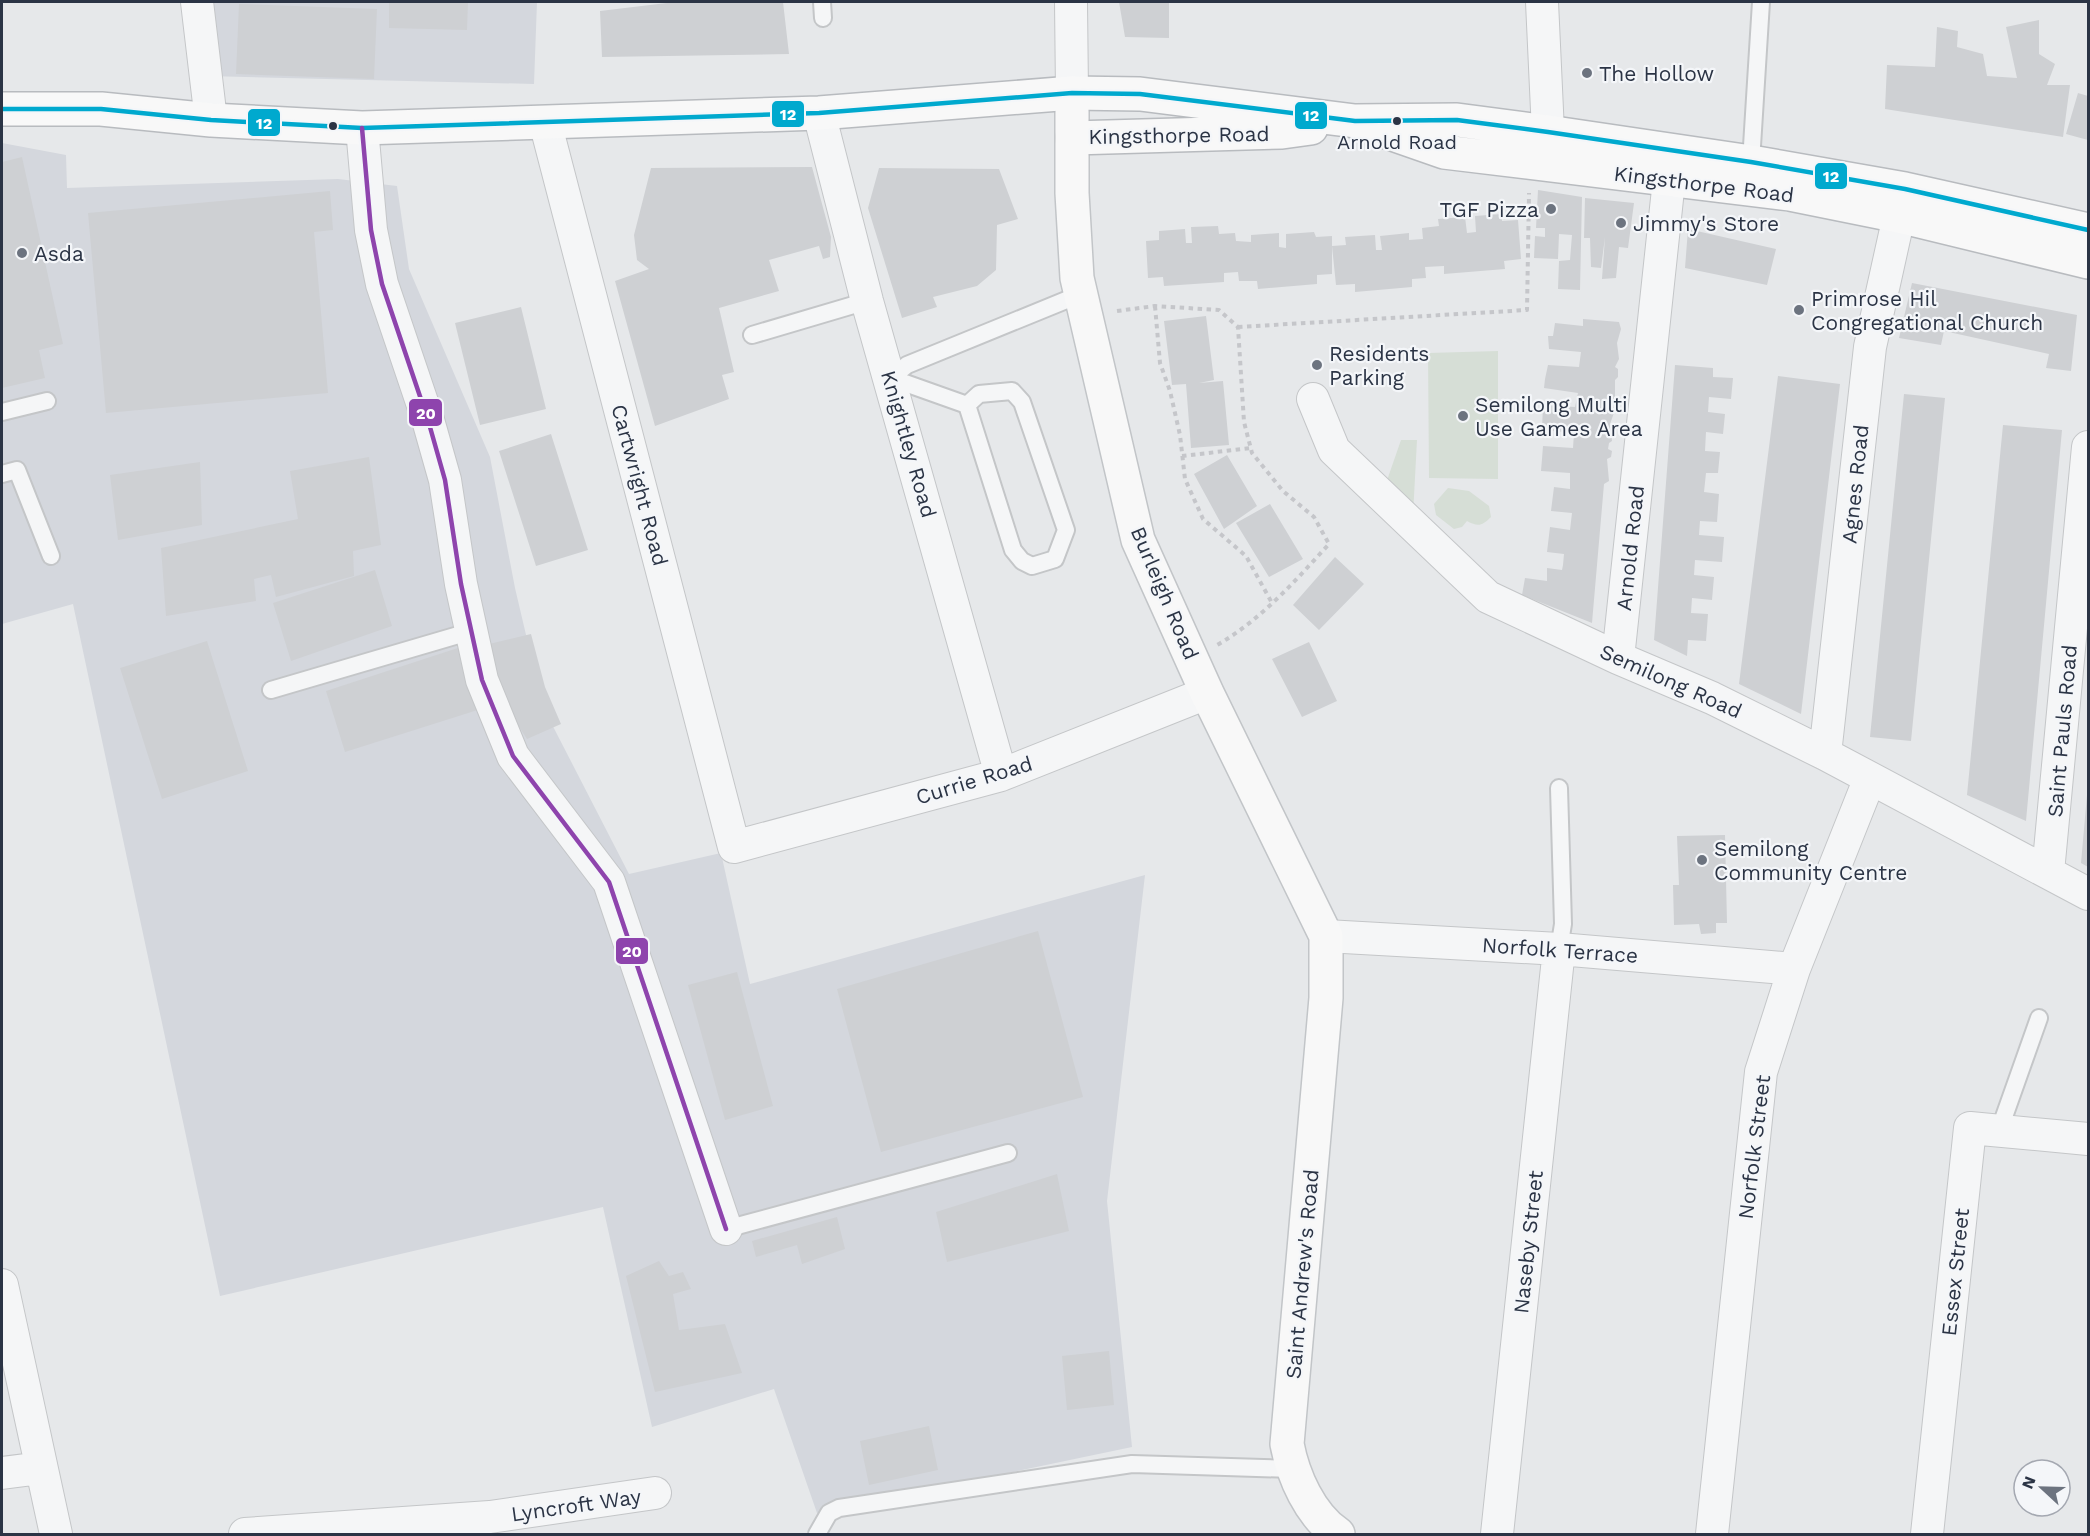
<svg xmlns="http://www.w3.org/2000/svg" width="2090" height="1536" viewBox="0 0 2090 1536" font-family="'Work Sans',sans-serif">
	<style>
		.built { fill: #d4d7dd }
		.green { fill: #d6ded6 }
		.building { fill: #ced0d3 }
		.lines { fill: none; stroke-linecap: round; stroke-linejoin: round }
		.lane-casing { stroke: #c4c6c8; stroke-width: 20 }
		.street-casing { stroke: #c4c6c8; stroke-width: 34 }
		.primary-casing { stroke: #c2c5c8; stroke-width: 36 }
		.highway-casing { stroke: #b8bbbf; stroke-width: 36 }
		.path { stroke: #c5c6ca; stroke-width: 4; stroke-dasharray: 4.5 4.5; stroke-linecap: butt }
		.lane { stroke: #f5f6f7; stroke-width: 16 }
		.street { stroke: #f5f6f7; stroke-width: 32 }
		.primary { stroke: #f8f8f8; stroke-width: 33 }
		.highway { stroke: #f8f8f8; stroke-width: 33 }
		.bus-1-casing { stroke: #f4f6f9; stroke-width: 9 }
		.bus-2-casing { stroke: #f4f6f9; stroke-width: 9 }
		.bus-1 { stroke: #00a9ce; stroke-width: 4.5 }
		.bus-2 { stroke: #8e44ad; stroke-width: 4.5 }
		.poi-dot { fill: #6c737f; stroke: #f4f6f9; stroke-width: 2 }
		.bus-dot { fill: #2b3445; stroke: #f4f6f9; stroke-width: 2 }
		.labels { text-anchor: middle; dominant-baseline: central; stroke-width: 4.5; stroke-linejoin: round; paint-order: stroke }
		.bus-label { font-size: 20px; fill: #2b3445; stroke: #f4f6f9 }
		.poi-label { font-size: 21px; fill: #2b3445; stroke: #f4f6f9; text-anchor: start }
		.street-label { font-size: 21px; fill: #2b3445; stroke: #f4f6f9 }
		.line-badge { stroke: #f4f6f9; stroke-width: 2 }
		.badge-label { font-size: 16px; text-anchor: middle; font-weight: bold; fill: #fff }
	</style>
	<rect width="100%" height="100%" fill="#e6e8ea"/>
	<path class="built" d="M198,2h339l-3,82 -327,-8z
		M2,143l64,12 1,33 271,-9 59,7 12,83 81,188 25,131 28,119 86,167 92,-21 29,131 395,-109 -38,326 25,246 -315,66 -43,-124 -122,38 -49,-220 -383,89 -147,-692 -71,20z"/>
	<path class="green" d="M1498,351v128l-69,-1 -1,-125z
		M1401,440h16l-4,75 -29,-26z
		M1448,488l21,3 20,15 2,11c-9,9 -13,10 -24,4l-5,6 -8,2 -18,-14 -2,-11z"/>
	<path class="building" d="M389,2h79l-1,28 -78,-2z
		M675,2h108l6,52 -187,3 -2,-46z
		M1119,2h50v36l-44,-1z
		M239,4l138,5 -3,70 -138,-5z
		M2039,20v34l16,10 -8,21h23l-7,52 -178,-28 2,-44 48,2 2,-40 21,4 -1,16 26,7 4,22 30,2 -11,-51z
		M2078,93l10,3v44l-22,-6z
		M22,157l41,187 -24,6 6,28 -43,10v-226z
		M812,167l19,70 -1,20 -7,2 -4,-13 -50,14 10,31 -60,17 15,64 -12,3 7,24 -74,27 -40,-145 34,-12 -12,-9 -3,-25 17,-67z
		M879,168l120,1 19,50 -21,6 -1,45 -19,16 -44,11 4,10 -35,11 -34,-110z
		M1538,190l44,7 -2,93 -22,-1 1,-28 11,-1 2,-25 -13,-1 -1,25 -24,-1 1,-22 10,1v-9h-9z
		M330,191l3,39 -19,2 14,161 -222,20 -18,-200z
		M1585,198l49,5 -6,45 -9,-1 -3,31 -14,1 3,-42 -4,31 -10,-1 -1,-29h-6z
		M1502,214v7l16,-1 3,39 -17,2 1,8 -61,5v-8l-19,1 1,11 -14,1v8l-57,5v-8l-19,1 -4,-39v28l-15,1v9l-59,5 -1,-8h-18l-1,-9 -14,1v9l-60,4 -1,-9 -15,1 -2,-37 13,-1v-9l26,-2 1,14h6l-1,-16 27,-1 1,8 16,-1 1,8 15,1v-7l28,-2v14l7,1v-14l28,-2 2,5 16,-1v10l14,-1 -1,-8 30,-2 1,15h6l-2,-14 29,-3v7l14,-1 -1,-11 17,-2 -1,-7 27,-2 2,16 9,-1 -1,-16z
		M1688,229l88,20 -9,36 -82,-17z
		M1912,283l165,32 -6,56 -25,-3 3,-14 -105,-23 -3,14 -42,-7z
		M521,307l25,102 -66,16 -25,-102z
		M1206,316l8,64 -15,3 24,-2 6,64 -38,3 -5,-64 -14,1 -8,-64z
		M1583,319l36,3 2,7 -4,14 2,16 -4,8 3,2v8l-3,3v19l-3,5 3,6 -5,14 2,17 -3,2 -1,6 4,2 -1,6 -4,2 2,22 -5,3 -12,139 -70,-28 3,-17 22,3v-13l15,2 1,-5 1,-11 -17,-2 3,-25 20,3 2,-17 -21,-2 3,-24 16,2v-16l-29,-2 1,-12 1,-13 30,2 1,-15 -32,-3 1,-25 32,2 3,-14 -34,-5 1,-9 3,-14 31,2 2,-15 -32,-3 -1,-13h5l2,-13 28,3z
		M1675,365l38,3v9l20,1 -2,21 -22,-2 -1,15 17,2 -2,20 -17,-2 -1,19 15,1 -2,21h-12l-2,19 15,2 -2,28 -17,-1 -1,14 25,2 -2,25 -27,-2 -1,15 20,2 -2,23 -20,-2 -1,15 17,1 -2,27 -18,-1 -1,16 -33,-16z
		M1778,376l62,8 -39,330 -62,-30z
		M1904,394l41,4 -34,343 -41,-4z
		M2003,425l59,5 -36,391 -59,-26z
		M551,434l37,116 -52,16 -37,-115z
		M1227,455l30,51 -33,23 -30,-55z
		M369,457l12,88 -28,6 1,25 -78,21 -5,-22 -17,4 2,22 -90,15 -5,-68 137,-29 -8,-48z
		M200,462l2,63 -84,15 -8,-65z
		M1270,504l33,55 -34,18 -33,-54z
		M1335,557l29,27 -45,46 -26,-25z
		M375,570l17,56 -101,35 -18,-58z
		M531,634l14,53 16,37 -34,15 -27,-42 -15,-52z
		M207,641l41,130 -86,28 -42,-131z
		M1309,642l28,59 -35,16 -30,-58z
		M464,646l20,62 -139,44 -19,-61z
		M2087,795h1v72l-7,-4z
		M1725,835l2,88h-11v10l-15,1 -2,-10 -25,1 -1,-40h6l-2,-49z
		M1038,931l45,166 -202,55 -44,-163z
		M737,972l36,134 -48,14 -37,-135z
		M1057,1174l12,57 -122,31 -11,-50z
		M837,1217l8,32 -43,15 -5,-19 -41,12 -4,-16z
		M659,1261l10,15 14,-4 8,17 -18,5 6,36 46,-6 17,49 -87,19 -29,-116z
		M1109,1351l5,54 -47,5 -5,-54z
		M929,1426l9,44 -69,15 -9,-44z"/>
	<g class="lines">
		<defs>
			<path id="lane" d="M822,2l1,16
				M1751,162l10,-160
				M752,335l115,-34
				M891,378l76,27 12,-11 33,-3 10,11 44,128 -11,29 -23,7 -10,-5 -9,-11 -46,-145
				M891,378l16,-13 174,-71
				M2,412l45,-11
				M2,474l15,-4 34,86
				M271,690l201,-59
				M1559,788l4,136 -4,25
				M1999,1131l40,-113
				M726,1229l282,-76
				M817,1534l12,-21 10,-5 293,-44 160,5"/>
			<path id="street" d="M197,2l14,118
				M1071,2l1,91
				M1542,2l6,130
				M819,113l48,188 134,474
				M545,122l189,725 267,-72 206,-82
				M362,128l9,102 11,54 46,136 17,60 16,104 21,96 31,76 96,126 117,347
				M1313,399l21,51 154,147 130,61 94,40 113,56 263,140
				M1618,658l54,-506
				M1825,754l45,-407 29,-131
				M2048,872l40,-425
				M1326,936l233,13 235,20
				M2,1285l54,249
				M2,1473l39,-5
				M245,1534l245,-17 165,-24
				M1497,1534l62,-585
				M1712,1534l49,-462 33,-103 76,-191
				M1927,1534l43,-406 118,11"/>
			<path id="primary" d="M1072,93v100l5,85 61,262 69,153 119,243v62l-39,446c6,32 23,71 51,90"/>
			<path id="highway" d="M2,109h99l110,11 151,8 457,-15 253,-20 68,1 215,27 102,-1 91,12 203,30 154,27 183,41
				M1378,129l66,23 346,42 109,22 189,46
				M1073,138l209,-6 29,-4"/>
		</defs>
		<use href="#lane" class="lane-casing"/>
		<use href="#street" class="street-casing"/>
		<use href="#primary" class="primary-casing"/>
		<use href="#highway" class="highway-casing"/>
		<path class="path" d="M1155,306l5,57 10,28 10,44 5,44 18,40 43,37 26,47
			M1117,311l38,-5 64,4 19,17 6,95 8,31 31,38 31,26 15,27c-34,37 -68,76 -112,101
			M1238,327l289,-17 2,-117
			M1182,456l69,-8"/>
		<use href="#lane" class="lane"/>
		<use href="#street" class="street"/>
		<use href="#primary" class="primary"/>
		<use href="#highway" class="highway"/>
		<defs>
			<path id="bus-1" d="M2,109h99l110,11 151,8 457,-15 253,-20 68,1 215,27 102,-1 91,12 203,30 154,27 183,41"/>
			<path id="bus-2" d="M362,128l9,102 11,54 46,136 17,60 16,104 21,96 31,76 96,126 117,347"/>
		</defs>
		<use href="#bus-1" class="bus-1-casing"/>
		<use href="#bus-2" class="bus-2-casing"/>
		<use href="#bus-1" class="bus-1"/>
		<use href="#bus-2" class="bus-2"/>
	</g>
	<g class="poi-dot">
		<circle cx="1587" cy="73" r="6"/>
		<circle cx="1551" cy="209" r="6"/>
		<circle cx="1621" cy="223" r="6"/>
		<circle cx="22" cy="253" r="6"/>
		<circle cx="1799" cy="310" r="6"/>
		<circle cx="1317" cy="365" r="6"/>
		<circle cx="1463" cy="416" r="6"/>
		<circle cx="1702" cy="860" r="6"/>
	</g>
	<g class="bus-dot">
		<circle cx="1397" cy="121" r="5"/>
		<circle cx="333" cy="126" r="5"/>
	</g>
	<g class="labels">
		<g class="bus-label">
			<text x="1397" y="142">Arnold Road</text>
		</g>
		<g class="poi-label">
			<text x="1599" y="73">The Hollow</text>
			<text x="1539" y="209" text-anchor="end">TGF Pizza</text>
			<text x="1633" y="223">Jimmy's Store</text>
			<text x="34" y="253">Asda</text>
			<text x="1811" y="298">Primrose Hil<tspan x="1811" dy="24">Congregational Church</tspan></text>
			<text x="1329" y="353">Residents<tspan x="1329" dy="24">Parking</tspan></text>
			<text x="1475" y="404">Semilong Multi<tspan x="1475" dy="24">Use Games Area</tspan></text>
			<text x="1714" y="848">Semilong<tspan x="1714" dy="24">Community Centre</tspan></text>
		</g>
		<g class="street-label">
			<text transform="translate(1179 135) rotate(-1)">Kingsthorpe Road</text>
			<text transform="translate(1704 184) rotate(7)">Kingsthorpe Road</text>
			<text transform="translate(909 444) rotate(74)">Knightley Road</text>
			<text transform="translate(1855 484) rotate(-84)">Agnes Road</text>
			<text transform="translate(640 485) rotate(75)">Cartwright Road</text>
			<text transform="translate(1630 548) rotate(-84)">Arnold Road</text>
			<text transform="translate(1165 593) rotate(67)">Burleigh Road</text>
			<text transform="translate(1671 681) rotate(24)">Semilong Road</text>
			<text transform="translate(2062 731) rotate(-85)">Saint Pauls Road</text>
			<text transform="translate(974 780) rotate(-17)">Currie Road</text>
			<text transform="translate(1560 950) rotate(4)">Norfolk Terrace</text>
			<text transform="translate(1754 1147) rotate(-83)">Norfolk Street</text>
			<text transform="translate(1528 1242) rotate(-84)">Naseby Street</text>
			<text transform="translate(1955 1272) rotate(-84)">Essex Street</text>
			<text transform="translate(1302 1274) rotate(-85)">Saint Andrew's Road</text>
			<text transform="translate(576 1505) rotate(-8)">Lyncroft Way</text>
		</g>
	</g>
	<g class="line-badge">
		<rect x="771" y="100" width="34" height="28" rx="6" fill="#00a9ce"/>
		<rect x="1294" y="101" width="34" height="29" rx="6" fill="#00a9ce"/>
		<rect x="247" y="108" width="34" height="29" rx="6" fill="#00a9ce"/>
		<rect x="1814" y="162" width="34" height="28" rx="6" fill="#00a9ce"/>
		<rect x="408" y="398" width="35" height="29" rx="6" fill="#8e44ad"/>
		<rect x="615" y="937" width="34" height="28" rx="6" fill="#8e44ad"/>
	</g>
	<g class="badge-label">
		<text x="788" y="120">12</text>
		<text x="1311" y="121">12</text>
		<text x="264" y="129">12</text>
		<text x="1831" y="182">12</text>
		<text x="426" y="419">20</text>
		<text x="632" y="957">20</text>
	</g>
	<rect width="2090" height="1536" fill="none" stroke="#2b3445" stroke-width="6"/>
	<g transform="translate(2042 1488) rotate(292)"><circle r="28" fill="#f4f6f9" stroke="#a4a8b1" stroke-width="1.5"/>
	<path d="M0-4.5L10 22L0 15L-10 22Z" fill="#6c737f"/>
	<text y="-9" font-size="16" font-weight="bold" text-anchor="middle" fill="#2b3445">N</text>
	</g>
</svg>
